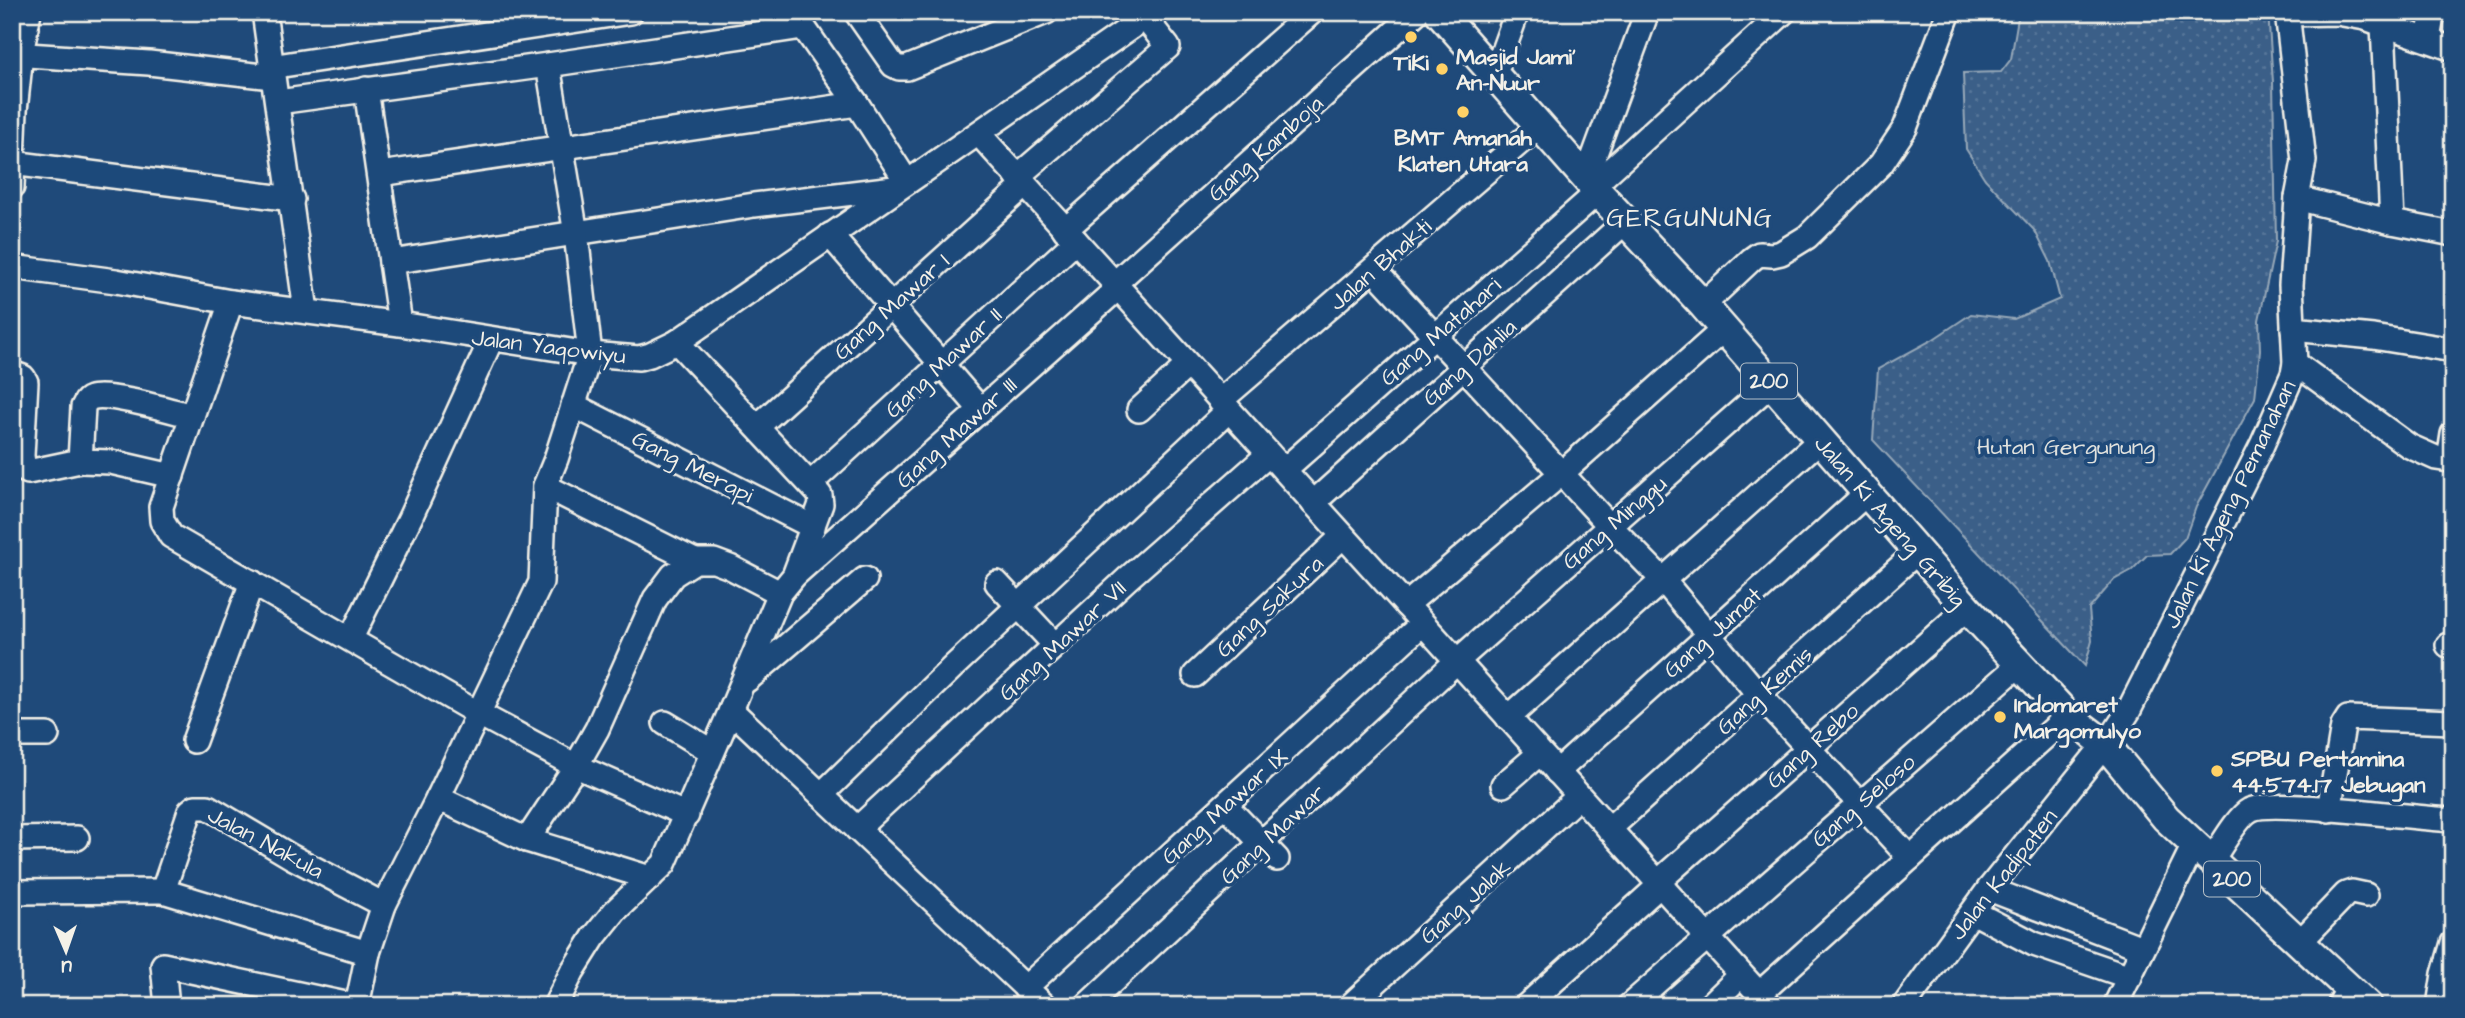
<svg xmlns="http://www.w3.org/2000/svg" width="2465" height="1018" viewBox="0 0 2465 1018" font-family="'Architects Daughter',sans-serif">
<style>
.park{fill:url(#park-dots);stroke:#97a8b8;stroke-width:2}
.lines{fill:none;stroke-linecap:round;stroke-linejoin:round}
.minor-casing{stroke:#f4f1e8;stroke-width:28}
.major-casing{stroke:#f4f1e8;stroke-width:33}
.minor{stroke:#1f4a7a;stroke-width:23}
.major{stroke:#1f4a7a;stroke-width:28}
.poi-dot{fill:#ffd166;stroke:#1f4a7a;stroke-width:2.5}
.labels{text-anchor:middle;stroke-width:7;stroke-linejoin:round;paint-order:stroke}
.shield{fill:#1f4a7a;stroke:#b4bfc7;stroke-width:2}
.shield-label{font-size:21px;font-weight:bold;fill:#f4f1e8}
.poi-label{font-size:23px;font-weight:bold;fill:#f4f1e8;stroke:#1f4a7a;text-anchor:start}
.street-label{font-size:23px;fill:#f4f1e8;stroke:#1f4a7a}
.park-label{font-size:23px;fill:#e1e2de;stroke:#1f4a7a}
.quarter-label{font-size:26px;letter-spacing:2px;fill:#f4f1e8;stroke:#1f4a7a}
</style>
<defs>
<pattern id="park-dots" width="8" height="8" patternUnits="userSpaceOnUse" patternTransform="scale(1.75)"><rect width="8" height="8" fill="#3a5f88"/><path d="M2 2h.1M6 6h.1" fill="none" stroke="#577699" stroke-width="1.8" stroke-linecap="round"/></pattern>
</defs>
<rect width="100%" height="100%" fill="#1f4a7a"/>
<filter id="ink" filterUnits="userSpaceOnUse"><feTurbulence type="fractalNoise" baseFrequency=".0143" numOctaves="2"/><feDisplacementMap in="SourceGraphic" scale="14" xChannelSelector="R" yChannelSelector="G"/><feConvolveMatrix kernelMatrix="1 2 1 2 8 2 1 2 1" color-interpolation-filters="sRGB"/></filter>
<g filter="url(#ink)">
<path class="park" d="M2019 12H2268L2273 82 2276 241 2259 320 2260 350 2255 398 2196 507 2185 538 2170 554 2147 555 2132 570 2114 580 2089 609 2092 641 2085 666 1873 440 1878 369 1932 340 1971 314 2014 319 2060 299 2050 261 2035 231 1985 179 1966 149 1963 73 2001 72 2011 59Z"/>
<g class="lines">
<defs>
<g id="minor">
<path d="M264 12 306 311"/>
<path d="M793 12 857 104 907 182"/>
<path d="M856 12 893 65 899 68H907L1046 12"/>
<path d="M2287 14 2337 13 2365 18 2453 49"/>
<path d="M2383 25 2392 222"/>
<path d="M2428 39 2433 12"/>
<path d="M12 54 149 63 272 77"/>
<path d="M270 67 631 12"/>
<path d="M1494 76 1517 12"/>
<path d="M366 89 400 324"/>
<path d="M278 102 548 65 803 27"/>
<path d="M979 134 1770 1006"/>
<path d="M12 163 292 199"/>
<path d="M380 174 857 104"/>
<path d="M1017 177 1168 47 1145 18"/>
<path d="M1586 178 1647 12"/>
<path d="M1593 186 1784 12"/>
<path d="M12 187 15 111 21 54 29 12"/>
<path d="M2297 198 2392 222 2453 234"/>
<path d="M1065 230 1312 12"/>
<path d="M830 235 981 410"/>
<path d="M391 262 754 205 894 188"/>
<path d="M12 267 116 281 231 302 400 324 590 354 639 358 650 355 677 342 1153 12"/>
<path d="M1374 270 1610 526 1663 580 1759 695 1910 858"/>
<path d="M1114 284 1417 12"/>
<path d="M231 302 161 507 162 521 171 536 479 714 576 766 687 815"/>
<path d="M1703 305 1752 259 1759 254 1772 255 1781 253 1807 237 1881 164 1905 128 1949 12"/>
<path d="M2293 329 2373 337 2453 350"/>
<path d="M677 342 820 495 821 504 794 576 780 593 731 710"/>
<path d="M2295 363 2409 446 2436 458 2449 460"/>
<path d="M12 373 23 377 26 382 22 456 24 470 28 472 80 461"/>
<path d="M1220 401 1539 126"/>
<path d="M573 405 813 527"/>
<path d="M1139 410 1188 365"/>
<path d="M757 427 1025 185"/>
<path d="M2453 434 2449 460 2453 461"/>
<path d="M1284 470 1598 192"/>
<path d="M172 476 111 462 80 461 83 407C86 402 85 400 91 398 107 392 173 411 192 416"/>
<path d="M811 483 1076 241"/>
<path d="M545 486 695 561"/>
<path d="M1313 503 1626 221"/>
<path d="M796 574 1118 288"/>
<path d="M997 583 1055 645"/>
<path d="M1406 605 1562 473 1724 329"/>
<path d="M351 638 410 518 491 340"/>
<path d="M2448 645 2453 646"/>
<path d="M1195 675 1343 536"/>
<path d="M747 680 865 579"/>
<path d="M1508 718 1820 440"/>
<path d="M665 723 711 751"/>
<path d="M12 735H47"/>
<path d="M194 741 252 582"/>
<path d="M2106 746 2128 712 2262 445 2293 374 2295 363 2291 285 2297 198 2304 161 2287 12"/>
<path d="M1557 772 1867 493"/>
<path d="M1503 785 1540 753"/>
<path d="M821 795 955 665 1229 410"/>
<path d="M438 798 527 840 650 878"/>
<path d="M1225 805 1277 859"/>
<path d="M2329 810 2343 726 2348 718 2453 722"/>
<path d="M857 829 1127 579 1269 454"/>
<path d="M1609 829 1918 551"/>
<path d="M12 839 77 838"/>
<path d="M527 840 576 766 597 729 655 599 673 575 695 561H714L730 567 780 593"/>
<path d="M2211 861C2221 847 2237 817 2250 810 2270 798 2418 819 2453 820"/>
<path d="M1658 882 1967 608"/>
<path d="M1989 889 2142 948"/>
<path d="M12 892 163 891"/>
<path d="M1973 912 2034 944 2130 977"/>
<path d="M2300 942 2346 894 2352 892 2366 895"/>
<path d="M368 953 163 891 190 811 195 807H208L292 857 384 905"/>
<path d="M1025 988 1422 624"/>
<path d="M1759 994 2068 716"/>
<path d="M167 1006 163 965 355 1006"/>
<path d="M357 1006 368 953 384 905 438 798 541 582 545 486 556 459 590 354 576 234 548 65"/>
<path d="M555 1006 572 972 594 937 615 911 664 864 731 710 1045 1006"/>
<path d="M1086 1006 1457 661 1771 384"/>
<path d="M1350 1006 1579 796"/>
<path d="M1526 1006 1660 885"/>
<path d="M1629 1006 2020 664"/>
<path d="M1709 1006 1741 975"/>
<path d="M1904 1006 1989 889 2105 744"/>
<path d="M2115 1006 2194 845"/>
<path d="M2339 1006 2349 987"/>
<path d="M2439 1006 2444 974 2453 943"/>
</g>
<path id="major" d="M1439 12 1598 192 1703 305 1967 608 2068 716 2104 743 2166 818 2368 1006"/>
</defs>
<use href="#minor" class="minor-casing"/>
<use href="#major" class="major-casing"/>
<use href="#minor" class="minor"/>
<use href="#major" class="major"/>
</g>
</g>
<g class="poi-dot">
<circle cx="1411" cy="37" r="7"/>
<circle cx="1442" cy="69" r="7"/>
<circle cx="1463" cy="112" r="7"/>
<circle cx="2000" cy="717" r="7"/>
<circle cx="2217" cy="771" r="7"/>
</g>
<g class="labels">
<g class="shield">
<rect x="1741" y="363.5" width="56" height="35" rx="5"/>
<rect x="2204" y="861.5" width="56" height="35" rx="5"/>
</g>
<g class="shield-label">
<text x="1769" y="388">200</text>
<text x="2232" y="886">200</text>
</g>
<g class="poi-label">
<text x="1456" y="64">Masjid Jami'<tspan x="1456" dy="26">An-Nuur</tspan></text>
<text x="1411" y="70" text-anchor="middle">TiKi</text>
<text x="1463" y="145" text-anchor="middle">BMT Amanah<tspan x="1463" dy="26">Klaten Utara</tspan></text>
<text x="2014" y="712">Indomaret<tspan x="2014" dy="26">Margomulyo</tspan></text>
<text x="2231" y="766">SPBU Pertamina<tspan x="2231" dy="26">44.574.17 Jebugan</tspan></text>
</g>
<g class="street-label">
<text transform="translate(1265 148) rotate(-42)" y="8">Gang Kamboja</text>
<text transform="translate(1380 264) rotate(-41)" y="8">Jalan Bhakti</text>
<text transform="translate(891 306) rotate(-42)" y="8">Gang Mawar I</text>
<text transform="translate(1440 331) rotate(-41)" y="8">Gang Matahari</text>
<text transform="translate(549 346) rotate(7)" y="8">Jalan Yaqowiyu</text>
<text transform="translate(943 362) rotate(-43)" y="8">Gang Mawar II</text>
<text transform="translate(1469 362) rotate(-42)" y="8">Gang Dahlia</text>
<text transform="translate(956 432) rotate(-42)" y="8">Gang Mawar III</text>
<text transform="translate(693 466) rotate(27)" y="8">Gang Merapi</text>
<text transform="translate(2229 504) rotate(-64)" y="8">Jalan Ki Ageng Pemanahan</text>
<text transform="translate(1891 521) rotate(49)" y="8">Jalan Ki Ageng Gribig</text>
<text transform="translate(1614 522) rotate(-41)" y="8">Gang Minggu</text>
<text transform="translate(1269 606) rotate(-43)" y="8">Gang Sakura</text>
<text transform="translate(1712 632) rotate(-42)" y="8">Gang Jumat</text>
<text transform="translate(1062 640) rotate(-43)" y="8">Gang Mawar VII</text>
<text transform="translate(1764 690) rotate(-42)" y="8">Gang Kemis</text>
<text transform="translate(1812 745) rotate(-42)" y="8">Gang Rebo</text>
<text transform="translate(1863 800) rotate(-41)" y="8">Gang Seloso</text>
<text transform="translate(1224 806) rotate(-42)" y="8">Gang Mawar IX</text>
<text transform="translate(1272 834) rotate(-43)" y="8">Gang Mawar</text>
<text transform="translate(266 842) rotate(28)" y="8">Jalan Nakula</text>
<text transform="translate(2003 874) rotate(-52)" y="8">Jalan Kadipaten</text>
<text transform="translate(1465 901) rotate(-42)" y="8">Gang Jalak</text>
</g>
<g class="park-label">
<text x="2066" y="454">Hutan Gergunung</text>
</g>
<g class="quarter-label">
<text x="1690" y="226">GERGUNUNG</text>
</g>
</g>
<rect width="2465" height="1018" fill="none" stroke="#1f4a7a" stroke-width="42"/>
<rect x="21" y="21" width="2423" height="976" fill="none" stroke="#f4f1e8" stroke-width="2.5" filter="url(#ink)"/>
<g transform="translate(66 951) rotate(178)" stroke="#1f4a7a" stroke-width="5" paint-order="stroke">
<path d="M0-5L12 26L0 18L-12 26Z" fill="#f4f1e8"/>
<text y="-10" font-size="19" font-weight="bold" text-anchor="middle" fill="#f4f1e8">U</text>
</g>
</svg>
